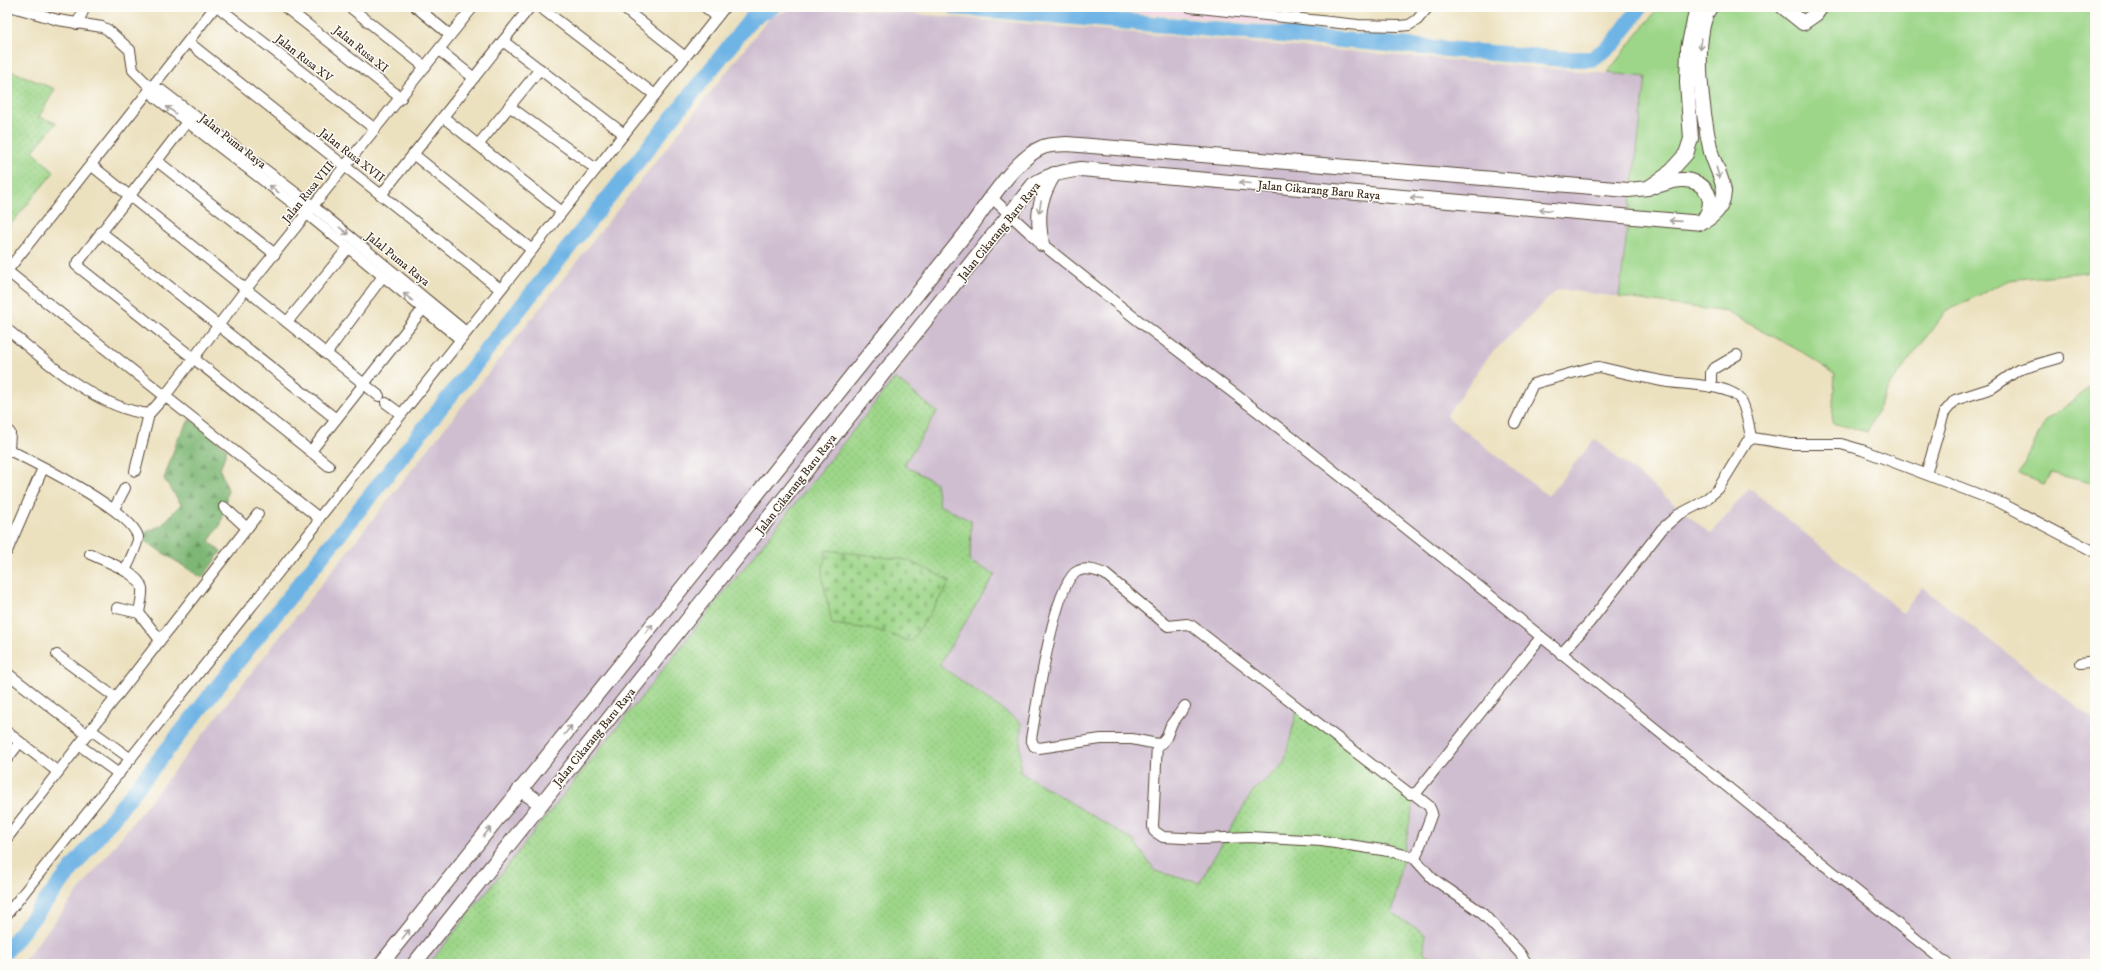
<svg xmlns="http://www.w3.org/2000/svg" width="2102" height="971" viewBox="0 0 2102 971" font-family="'IM FELL DW Pica',serif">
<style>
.built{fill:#f2d0e2}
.industrial{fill:#cfbed0}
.grass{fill:url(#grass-dots);stroke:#6c8054}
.forest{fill:url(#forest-firs);stroke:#5c704a}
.cemetery{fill:url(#cemetery-stones);stroke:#6c8054}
.pitch{fill:#9dd689;stroke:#6c8054}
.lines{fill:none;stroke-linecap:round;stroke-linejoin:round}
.river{stroke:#6eb4e5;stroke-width:16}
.street-casing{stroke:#564536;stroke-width:12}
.secondary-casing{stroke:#564536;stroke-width:16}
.street{stroke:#fff;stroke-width:10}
.secondary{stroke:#fff;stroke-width:14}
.oneway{stroke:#a79f9a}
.labels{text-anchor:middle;stroke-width:3;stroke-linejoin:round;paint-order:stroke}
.street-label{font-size:12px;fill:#3b2a1e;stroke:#fdfcf7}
</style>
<defs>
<pattern id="grass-dots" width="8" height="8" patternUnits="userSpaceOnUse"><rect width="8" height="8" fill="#9dd689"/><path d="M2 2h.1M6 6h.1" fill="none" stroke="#88b876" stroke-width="1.8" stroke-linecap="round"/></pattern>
<pattern id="forest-firs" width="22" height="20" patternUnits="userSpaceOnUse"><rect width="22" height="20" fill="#7eb775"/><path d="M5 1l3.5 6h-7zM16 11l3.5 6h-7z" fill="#68955f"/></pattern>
<pattern id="cemetery-stones" width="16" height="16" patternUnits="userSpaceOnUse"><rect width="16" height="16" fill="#9dd689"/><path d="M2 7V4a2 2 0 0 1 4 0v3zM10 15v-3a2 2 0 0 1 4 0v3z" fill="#88b876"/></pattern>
</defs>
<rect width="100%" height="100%" fill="#fdfcf7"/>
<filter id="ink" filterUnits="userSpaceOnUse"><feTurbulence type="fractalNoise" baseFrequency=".025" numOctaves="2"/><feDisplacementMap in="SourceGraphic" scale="8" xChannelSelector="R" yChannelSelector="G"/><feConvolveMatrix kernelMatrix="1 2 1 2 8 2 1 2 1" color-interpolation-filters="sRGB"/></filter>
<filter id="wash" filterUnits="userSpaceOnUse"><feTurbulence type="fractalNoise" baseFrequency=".012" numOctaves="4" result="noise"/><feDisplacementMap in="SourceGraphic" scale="16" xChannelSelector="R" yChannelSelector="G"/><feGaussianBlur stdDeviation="0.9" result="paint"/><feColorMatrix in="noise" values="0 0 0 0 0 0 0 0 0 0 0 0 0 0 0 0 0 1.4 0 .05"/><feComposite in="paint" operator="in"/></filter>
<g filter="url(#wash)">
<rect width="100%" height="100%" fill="#ece1bf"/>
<path class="built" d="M1071 7H1288L1290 9 1288 26Z"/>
<path class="industrial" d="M796 7H834L1646 77 1619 297 1558 289 1489 356 1446 416 1548 496 1595 439 1711 534 1749 488 1903 613 1922 587 2095 721V964H21L770 17Z"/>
<g class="grass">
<path d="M7 69 55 89 39 117 56 123 33 151 54 172 7 229Z"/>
<path d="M895 378 937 412 904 465 936 483 939 505 971 521 970 562 995 574 939 665 1021 723 1020 772 1134 841 1155 871 1199 883 1253 791 1284 764 1298 706 1414 800 1392 913 1425 934 1424 953 1446 964H429Z"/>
</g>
<path class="forest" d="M190 419 227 449 220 470 228 489 221 524 209 541 221 552 202 578 137 536 162 525 181 504 164 479 178 438Z"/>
<path class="cemetery" d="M826 550 907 560 951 581 911 642 877 630 832 624 822 575Z"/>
<g class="pitch">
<path d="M1659 7H2095V271L2009 280 1945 312 1888 388 1867 432 1832 423 1835 374 1802 352 1727 312 1619 297 1646 77 1607 73Z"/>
<path d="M2095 383V479L2091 483 2051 473 2044 484 2019 474 2045 422Z"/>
</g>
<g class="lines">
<g class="river">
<path d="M955 7 1562 59H1592L1614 43 1640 7"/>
<path d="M7 950 752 18 772 7"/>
</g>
</g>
</g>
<g filter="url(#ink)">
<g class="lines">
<defs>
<g id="street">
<path d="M13 7 58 20 102 27 108 30 130 50 133 70 151 88 155 97 307 214 460 339"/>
<path d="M218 7 375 129"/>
<path d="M285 7 401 98"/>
<path d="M350 7 425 67"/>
<path d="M416 7 450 35"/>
<path d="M540 7 655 95"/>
<path d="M622 7 685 57"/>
<path d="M705 7 717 17"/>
<path d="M1190 7 1358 25 1399 26 1409 25 1417 20 1428 7"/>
<path d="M77 24 85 7"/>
<path d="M503 41 624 134"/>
<path d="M188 42 500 289"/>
<path d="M439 50 474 78"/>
<path d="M151 88 161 90 314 207 466 332"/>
<path d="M509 106 596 169"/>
<path d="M443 117 562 212"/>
<path d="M187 122 76 265 329 466"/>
<path d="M478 145 540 69"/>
<path d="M413 154 532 250"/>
<path d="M157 161 275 254"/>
<path d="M91 165 379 396"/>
<path d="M381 195 530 7"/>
<path d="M992 198 1042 244 1135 318 1295 440 1446 560 1947 964"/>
<path d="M101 232 336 419"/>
<path d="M7 271 215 7"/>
<path d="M369 295 383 276"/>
<path d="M287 322 348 248"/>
<path d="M7 329C46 362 97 408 149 414L165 396 246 289 473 7"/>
<path d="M326 354 367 298"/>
<path d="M1711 387V373L1713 369 1737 355"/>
<path d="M386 403 401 414"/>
<path d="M1515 423 1533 384 1590 368 1599 367C1620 372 1641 377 1662 381 1681 385 1729 383 1741 400 1747 411 1749 426 1751 438"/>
<path d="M7 429 10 433 9 450C34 462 132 511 138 537 139 542 128 564 125 571"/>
<path d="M311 451 423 309"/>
<path d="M135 471 149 414"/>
<path d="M1926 474 1944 413 1955 400 1992 388 2018 370 2059 358"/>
<path d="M224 507 247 528"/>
<path d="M114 509 125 488"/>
<path d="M319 518 725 7"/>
<path d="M7 551 43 468"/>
<path d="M90 554C103 560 138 572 142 588 143 595 140 605 139 613L160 640"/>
<path d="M117 608 139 613"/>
<path d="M1561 654 1589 623 1662 529 1678 515 1703 502 1718 489 1747 442 1753 438 1791 444H1841L1862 450 2001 503 2095 552"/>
<path d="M57 655 116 698"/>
<path d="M2081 663 2095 661"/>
<path d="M7 673 87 735"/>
<path d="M91 730 131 759"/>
<path d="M7 732 58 772"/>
<path d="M1157 744 1162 743 1166 738 1171 725 1185 706"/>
<path d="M79 745 119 774"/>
<path d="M7 759 20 742"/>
<path d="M1414 794 1429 806 1432 813 1415 859"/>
<path d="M7 838 258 514"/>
<path d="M7 914 316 525 319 518 7 271"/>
<path d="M1527 964 1520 953 1481 912 1432 878 1413 857 1389 851 1322 841 1249 837 1201 839 1163 837 1154 831 1153 826 1157 744 1132 739H1101L1039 748 1034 746 1031 739C1036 711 1054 580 1078 571 1087 567 1097 571 1105 574L1168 626 1187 624 1192 626 1410 794 1417 792 1541 637"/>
</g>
<g id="secondary">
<path d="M1783 7 1803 23 1816 14 1821 7"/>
<path d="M1656 186C1665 184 1675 179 1684 180 1707 181 1717 201 1704 219"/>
<path d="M1042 244C1036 215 1039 199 1054 174"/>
<path d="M520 789 541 804"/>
<path d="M381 964 966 233C984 209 1015 158 1043 147 1050 144 1060 145 1067 144L1628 190 1648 188 1667 175 1686 154 1691 139 1687 82 1688 48 1697 7"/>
<path d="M414 964 1033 185C1048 174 1063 172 1081 169L1702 223C1714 216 1723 208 1724 192 1724 182 1714 163 1711 152 1703 116 1691 38 1710 7"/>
</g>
</defs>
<use href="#street" class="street-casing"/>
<use href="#secondary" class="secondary-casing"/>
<use href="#street" class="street"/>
<use href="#secondary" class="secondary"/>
</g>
<defs><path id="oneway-shaft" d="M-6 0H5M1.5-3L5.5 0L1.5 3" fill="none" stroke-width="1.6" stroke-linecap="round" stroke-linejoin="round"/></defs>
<g class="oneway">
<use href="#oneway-shaft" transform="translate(1701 44) rotate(97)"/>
<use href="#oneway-shaft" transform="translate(171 110) rotate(-143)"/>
<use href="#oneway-shaft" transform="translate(1718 173) rotate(73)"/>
<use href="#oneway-shaft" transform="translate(1245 183) rotate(-175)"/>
<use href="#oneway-shaft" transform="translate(274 189) rotate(-142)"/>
<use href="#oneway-shaft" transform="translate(1416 198) rotate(-175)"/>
<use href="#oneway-shaft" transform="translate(1040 207) rotate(100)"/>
<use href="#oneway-shaft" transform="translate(1545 210) rotate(-175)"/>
<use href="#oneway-shaft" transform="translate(1675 221) rotate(-176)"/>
<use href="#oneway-shaft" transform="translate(344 231) rotate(39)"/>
<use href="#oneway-shaft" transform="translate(408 297) rotate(-141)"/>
<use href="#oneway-shaft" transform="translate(649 629) rotate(-51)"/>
<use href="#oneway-shaft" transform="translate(568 730) rotate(-51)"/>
<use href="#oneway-shaft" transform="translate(487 832) rotate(-52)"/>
<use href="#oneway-shaft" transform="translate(406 934) rotate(-51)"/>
</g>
</g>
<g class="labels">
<g class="street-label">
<text transform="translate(361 49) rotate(39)" y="4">Jalan Rusa XI</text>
<text transform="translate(304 58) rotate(38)" y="4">Jalan Rusa XV</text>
<text transform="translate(233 141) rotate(38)" y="4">Jalan Puma Raya</text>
<text transform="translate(352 155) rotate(38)" y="4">Jalan Rusa XVII</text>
<text transform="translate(1319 190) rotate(5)" y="4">Jalan Cikarang Baru Raya</text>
<text transform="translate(308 192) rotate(-51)" y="4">Jalan Rusa VIII</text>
<text transform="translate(999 231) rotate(-51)" y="4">Jalan Cikarang Baru Raya</text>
<text transform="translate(398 259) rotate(39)" y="4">Jalal Puma Raya</text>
<text transform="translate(796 484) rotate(-52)" y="4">Jalan Cikarang Baru Raya</text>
<text transform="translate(594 737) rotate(-51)" y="4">Jalan Cikarang Baru Raya</text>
</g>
</g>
<rect width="2102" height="971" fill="none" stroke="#fdfcf7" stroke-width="24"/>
</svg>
